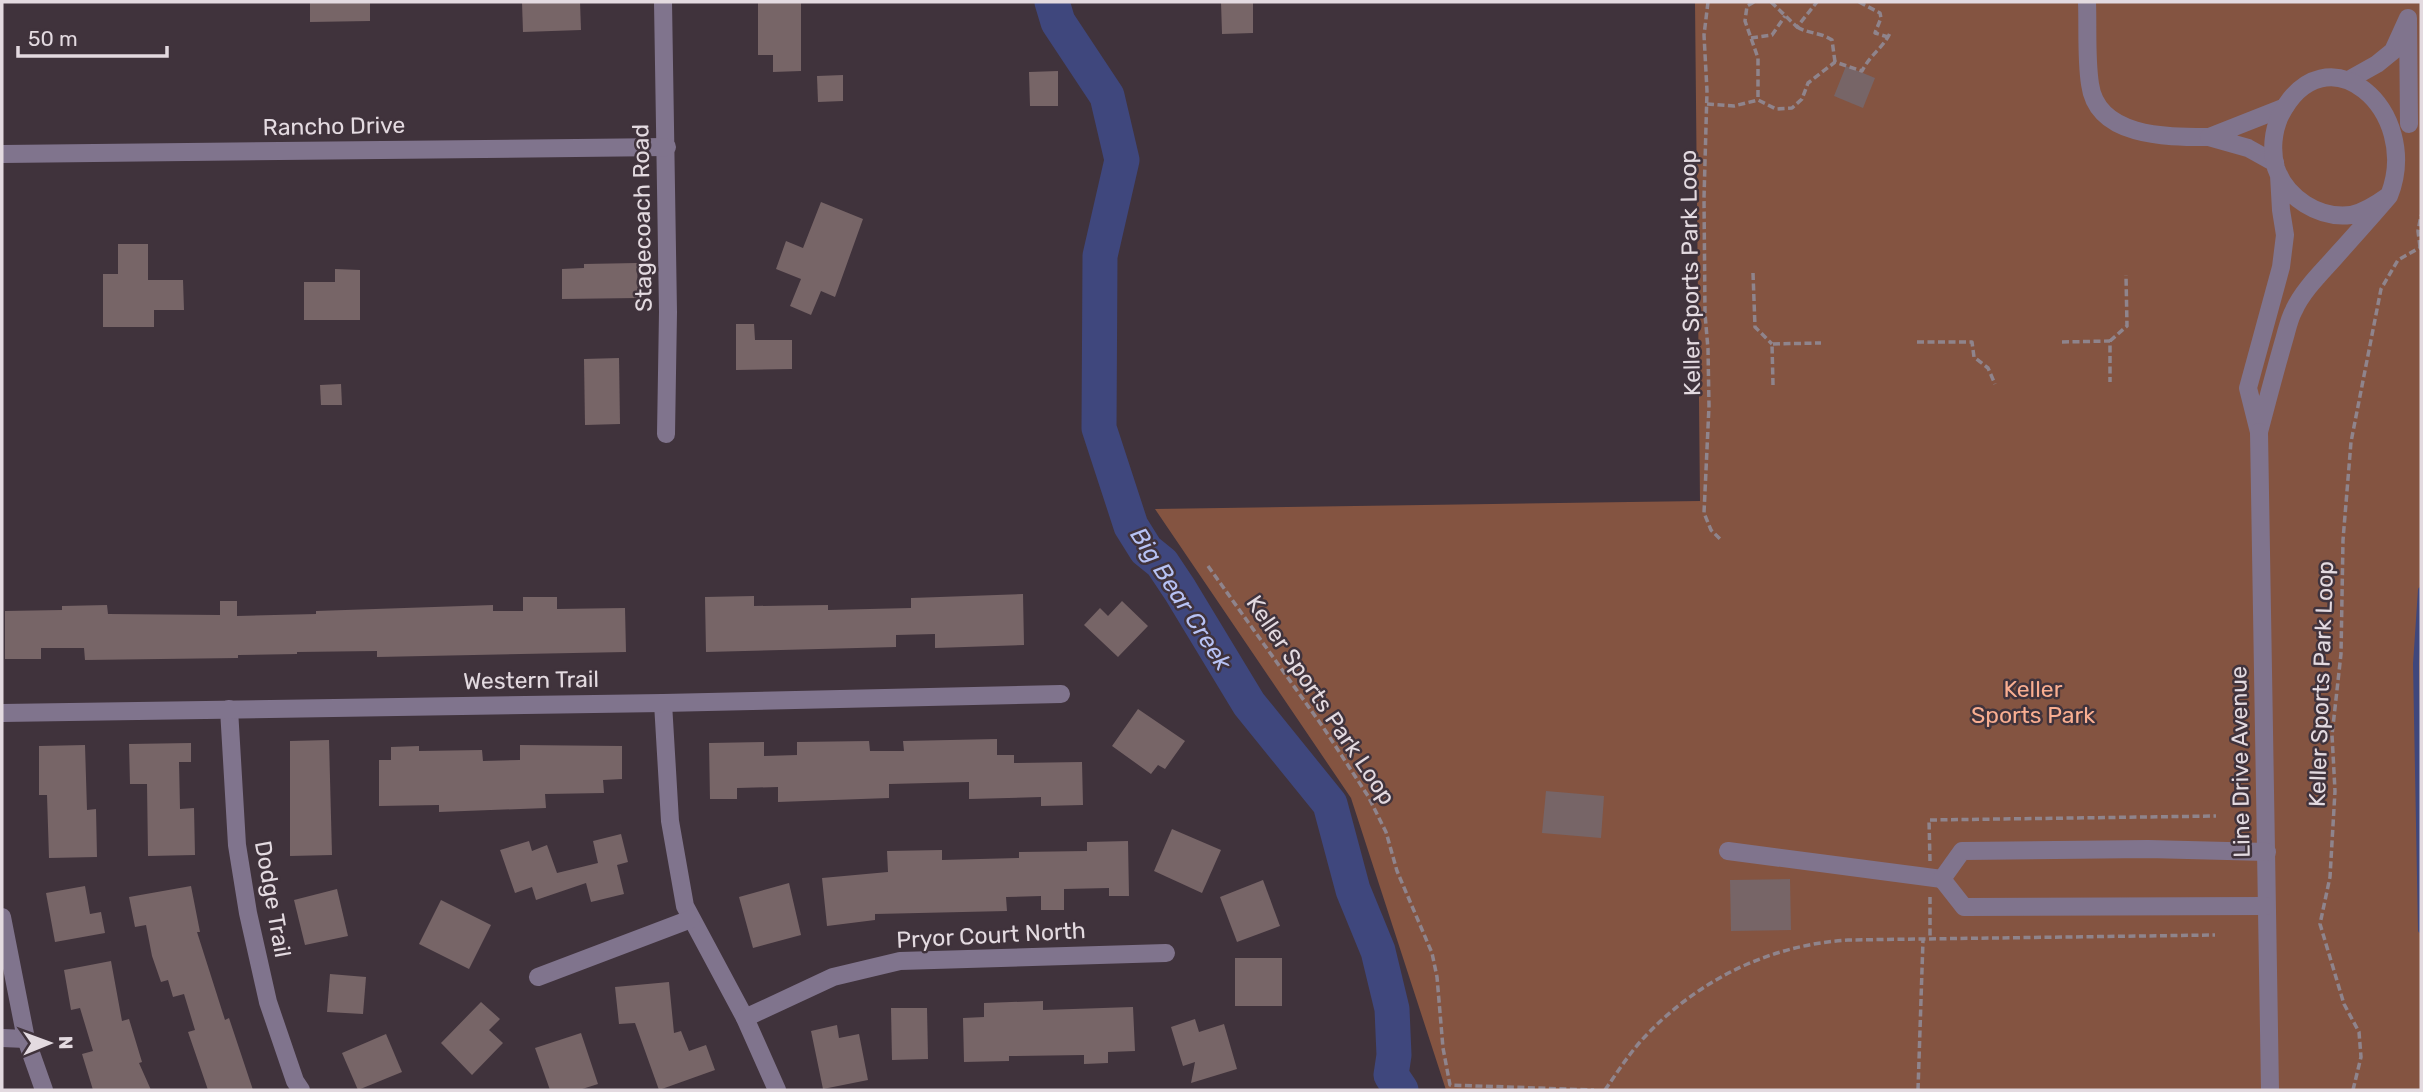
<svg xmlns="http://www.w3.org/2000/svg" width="2423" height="1092" viewBox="0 0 2423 1092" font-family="Rubik,sans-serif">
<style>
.green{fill:#845441}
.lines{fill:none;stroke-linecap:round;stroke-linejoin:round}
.stream{stroke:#3f477d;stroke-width:6}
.river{stroke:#3f477d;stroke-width:35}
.building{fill:#776567}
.path{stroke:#8f848c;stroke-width:3.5;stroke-dasharray:7 3.5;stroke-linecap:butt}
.minor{stroke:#80748d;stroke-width:18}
.labels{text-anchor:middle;stroke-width:5;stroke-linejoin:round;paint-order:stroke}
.street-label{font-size:23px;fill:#e3dae0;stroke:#40333c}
.park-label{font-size:23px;fill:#f9ae91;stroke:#40333c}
.water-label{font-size:24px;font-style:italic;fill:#b7c2f4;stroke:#40333c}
</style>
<rect width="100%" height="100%" fill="#40333c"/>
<path class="green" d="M1695 2H2421V1090H1446L1351 798 1155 509 1700 501Z"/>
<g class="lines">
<path class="stream" d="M2421 590 2416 664 2421 930"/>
<path class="river" d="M1052 2 1058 22 1107 96 1122 160 1100 256 1099 428 1131 526 1146 550 1162 563 1180 590 1249 704 1330 804 1353 890 1378 951 1392 1009 1394 1055 1391 1075 1401 1090"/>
</g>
<g class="building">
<path d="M310 2H370V21L310 22Z"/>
<path d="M522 2H580L581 30 523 32Z"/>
<path d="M758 2H801V71L773 72V55H758Z"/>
<path d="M1221 2H1253V33L1222 34Z"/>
<path d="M1846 66 1875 78 1863 108 1834 96Z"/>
<path d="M1058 71V106H1030L1029 72Z"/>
<path d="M843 75V101L818 102 817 76Z"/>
<path d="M821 202 863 219 835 297 821 291 811 315 790 306 801 279 776 269 786 241 803 248Z"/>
<path d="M118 244H148V280H183L184 310H154V327H103V274H118Z"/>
<path d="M637 263 638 298 562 299V269L584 268V264Z"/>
<path d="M335 269 360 270V320H304V282H335Z"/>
<path d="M736 324H754L755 340H792V369L736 370Z"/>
<path d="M619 358 620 424 585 425 584 359Z"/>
<path d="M341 384 342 405H321L320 385Z"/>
<path d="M1023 594 1024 645 935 648V634L896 635V647L706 652 705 597 754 596V606L828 605V610L911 608V598Z"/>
<path d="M523 597H557V609L625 608 626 652 377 657V651L297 652V654L238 655V658L85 660 84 648H41V659H5V611L62 610V606L107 605 108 614 220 615V601H237V616L316 614V611L493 605V611H523Z"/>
<path d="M1122 601 1148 626 1118 657 1084 625 1100 608 1108 616Z"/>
<path d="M1138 709 1185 741 1165 769 1158 765 1151 774 1112 746Z"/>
<path d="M997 739V755H1014V763L1082 762 1083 805 1041 806V797L969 799V782L889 784V798L778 802V787L737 788V799H710L709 743 764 742V756L797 755V742L869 741 870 751H904L903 741Z"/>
<path d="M329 740 332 855 290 856V741Z"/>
<path d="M191 743V762H179L180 809 194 808 195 855 148 856 147 784H130L129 744Z"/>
<path d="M85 745 87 810 96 809 97 857 49 858 47 795H39V746Z"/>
<path d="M520 745 622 746V779L603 780 604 793 545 794 546 808 439 812V805L379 806V760H391V747L419 746V751L482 750 483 761 520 760Z"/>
<path d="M1546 791 1604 796 1601 838 1542 833Z"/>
<path d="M1172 829 1221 850 1202 893 1154 871Z"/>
<path d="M621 834 628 862 617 865 624 894 591 902 586 883 536 900 532 887 515 893 500 850 529 841 532 851 547 845 557 873 598 863 593 841Z"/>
<path d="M1128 841 1129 896H1109V888L1064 889V910H1041V896L1006 897 1007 911 875 914V920L827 926 822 878 888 872 887 851 942 850V860L1019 858V852L1087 851V842Z"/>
<path d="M1790 879 1791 930 1731 931 1730 880Z"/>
<path d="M1263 880 1280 926 1237 942 1220 897Z"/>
<path d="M789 883 801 935 753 948 739 897Z"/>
<path d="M85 886 90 914 101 912 105 933 55 942 46 893Z"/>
<path d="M191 886 200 932H197L225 1020 229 1018 253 1090H208L188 1032 195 1030 184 994 173 997 168 980 161 982 152 956 146 925 135 927 129 897Z"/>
<path d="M337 889 348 936 305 945 294 900Z"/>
<path d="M441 900 491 925 469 969 419 944Z"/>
<rect x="1235" y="958" width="47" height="48"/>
<path d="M111 961 122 1021 129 1019 142 1062 139 1063 151 1090H93L82 1054 93 1051 80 1008 71 1010 64 970Z"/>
<path d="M330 974 366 977 363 1014 327 1012Z"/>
<path d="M669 982 674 1033 681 1031 689 1051 706 1045 715 1070 659 1090 635 1023 619 1024 615 987Z"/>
<path d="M1043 1001V1010L1133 1007 1135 1051 1108 1052V1063L1084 1064V1055L1009 1056V1061L964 1062 963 1018 984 1017V1003Z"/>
<path d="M481 1002 500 1019 489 1030 503 1043 472 1075 441 1043Z"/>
<path d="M891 1008H927L928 1059 892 1060Z"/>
<path d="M1195 1019 1199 1032 1224 1024 1237 1069 1191 1083 1195 1062 1183 1066 1171 1027Z"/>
<path d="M837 1025 839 1038 859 1034 868 1080 823 1089 811 1031Z"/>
<path d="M581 1033 598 1084 579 1090H550L535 1048Z"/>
<path d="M386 1034 402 1072 358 1090 342 1053Z"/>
</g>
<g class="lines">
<g class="path">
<path d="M1708 2 1704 35 1707 91 1704 198 1705 314 1708 349 1709 406 1704 513 1711 530 1720 539"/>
<path d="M1754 2 1747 6 1745 21 1758 58V99"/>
<path d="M1771 2 1797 27 1817 2"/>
<path d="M1859 2 1880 13 1881 18 1875 33 1888 37"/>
<path d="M1797 27C1809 34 1820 32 1832 40L1835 62"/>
<path d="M1751 38 1772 35 1785 16"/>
<path d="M1707 104 1734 106 1758 100 1776 109 1792 108 1802 99 1808 83 1835 62 1862 71C1870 55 1883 48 1890 33"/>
<path d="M2420 247 2418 231 2421 215"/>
<path d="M1753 273 1755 327 1772 344"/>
<path d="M2110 341 2127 326 2126 275"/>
<path d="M1917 342H1972L1974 357 1988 368 1995 384"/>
<path d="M2062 342 2110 341V382"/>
<path d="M1773 385 1772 344 1821 343"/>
<path d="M1208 566 1323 727 1368 796 1386 832 1397 871 1432 953 1437 977 1443 1048 1450 1085 1594 1090"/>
<path d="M1930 861 1929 820 2216 816"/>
<path d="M1930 897V939"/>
<path d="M1605 1090C1616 1074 1627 1057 1640 1042 1694 982 1767 945 1848 940L2215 935"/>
<path d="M1918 1090 1923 940"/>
<path d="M2353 1090 2361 1057 2359 1032 2344 1004 2320 924 2330 877 2335 791 2332 735 2341 654 2343 540 2351 442 2381 289 2398 260 2421 247"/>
</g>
<g class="minor">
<path d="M663 2 668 312 666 434"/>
<path d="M2087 2C2088 29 2086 58 2090 84 2097 138 2168 137 2209 137"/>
<path d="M2352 78 2377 64 2393 51 2408 18 2409 124"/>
<path d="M2 154 667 147"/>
<path d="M2275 163 2248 148 2209 137 2285 107"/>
<path d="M2279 175 2281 210 2285 235 2281 267 2248 388 2259 432C2267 402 2275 371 2284 340 2287 330 2289 319 2294 310 2303 290 2322 272 2336 256 2354 236 2372 216 2389 196 2423 110 2325 26 2280 116 2273 131 2271 151 2276 168 2286 198 2319 219 2351 215 2365 212 2377 204 2388 196"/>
<path d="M2259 432 2270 1090"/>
<path d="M663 703 670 821 685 906 745 1018 777 1090"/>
<path d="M229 709 237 845 248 913 268 1002 295 1081 301 1090"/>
<path d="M2 713 663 703 1061 694"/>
<path d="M1728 851 1942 879"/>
<path d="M2266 906 1964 907 1942 879 1962 851 2148 849 2267 852"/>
<path d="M2 917 26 1039 44 1090"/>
<path d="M538 977 691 919"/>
<path d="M745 1018 833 977 900 961 1166 953"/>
<path d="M2 1038 26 1039"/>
</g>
</g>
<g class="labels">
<g class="street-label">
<text transform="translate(334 126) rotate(-1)" y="8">Rancho Drive</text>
<text transform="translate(642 218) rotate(-91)" y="8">Stagecoach Road</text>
<text transform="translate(1690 273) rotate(-91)" y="8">Keller Sports Park Loop</text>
<text transform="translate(531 680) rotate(-1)" y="8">Western Trail</text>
<text transform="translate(2321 684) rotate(-88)" y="8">Keller Sports Park Loop</text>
<text transform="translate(1321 700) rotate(56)" y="8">Keller Sports Park Loop</text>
<text transform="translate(2240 762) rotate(-91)" y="8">Line Drive Avenue</text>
<text transform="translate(273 899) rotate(80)" y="8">Dodge Trail</text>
<text transform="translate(991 935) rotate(-3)" y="8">Pryor Court North</text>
</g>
<g class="park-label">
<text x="2033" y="697">Keller<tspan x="2033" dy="26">Sports Park</tspan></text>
</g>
<g class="water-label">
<text transform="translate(1181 599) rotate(57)" y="8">Big Bear Creek</text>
</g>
</g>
<rect width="2423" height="1092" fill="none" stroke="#e3dae0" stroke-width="7"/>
<g transform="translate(49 1043) rotate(89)" stroke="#40333c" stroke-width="5" paint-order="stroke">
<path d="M0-5L12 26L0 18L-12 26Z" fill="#e3dae0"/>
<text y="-10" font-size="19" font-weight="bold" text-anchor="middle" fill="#e3dae0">N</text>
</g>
<path d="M18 46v10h149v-10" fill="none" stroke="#e3dae0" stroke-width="3.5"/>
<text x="28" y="46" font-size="21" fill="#e3dae0" stroke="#40333c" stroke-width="5" paint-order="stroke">50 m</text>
</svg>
